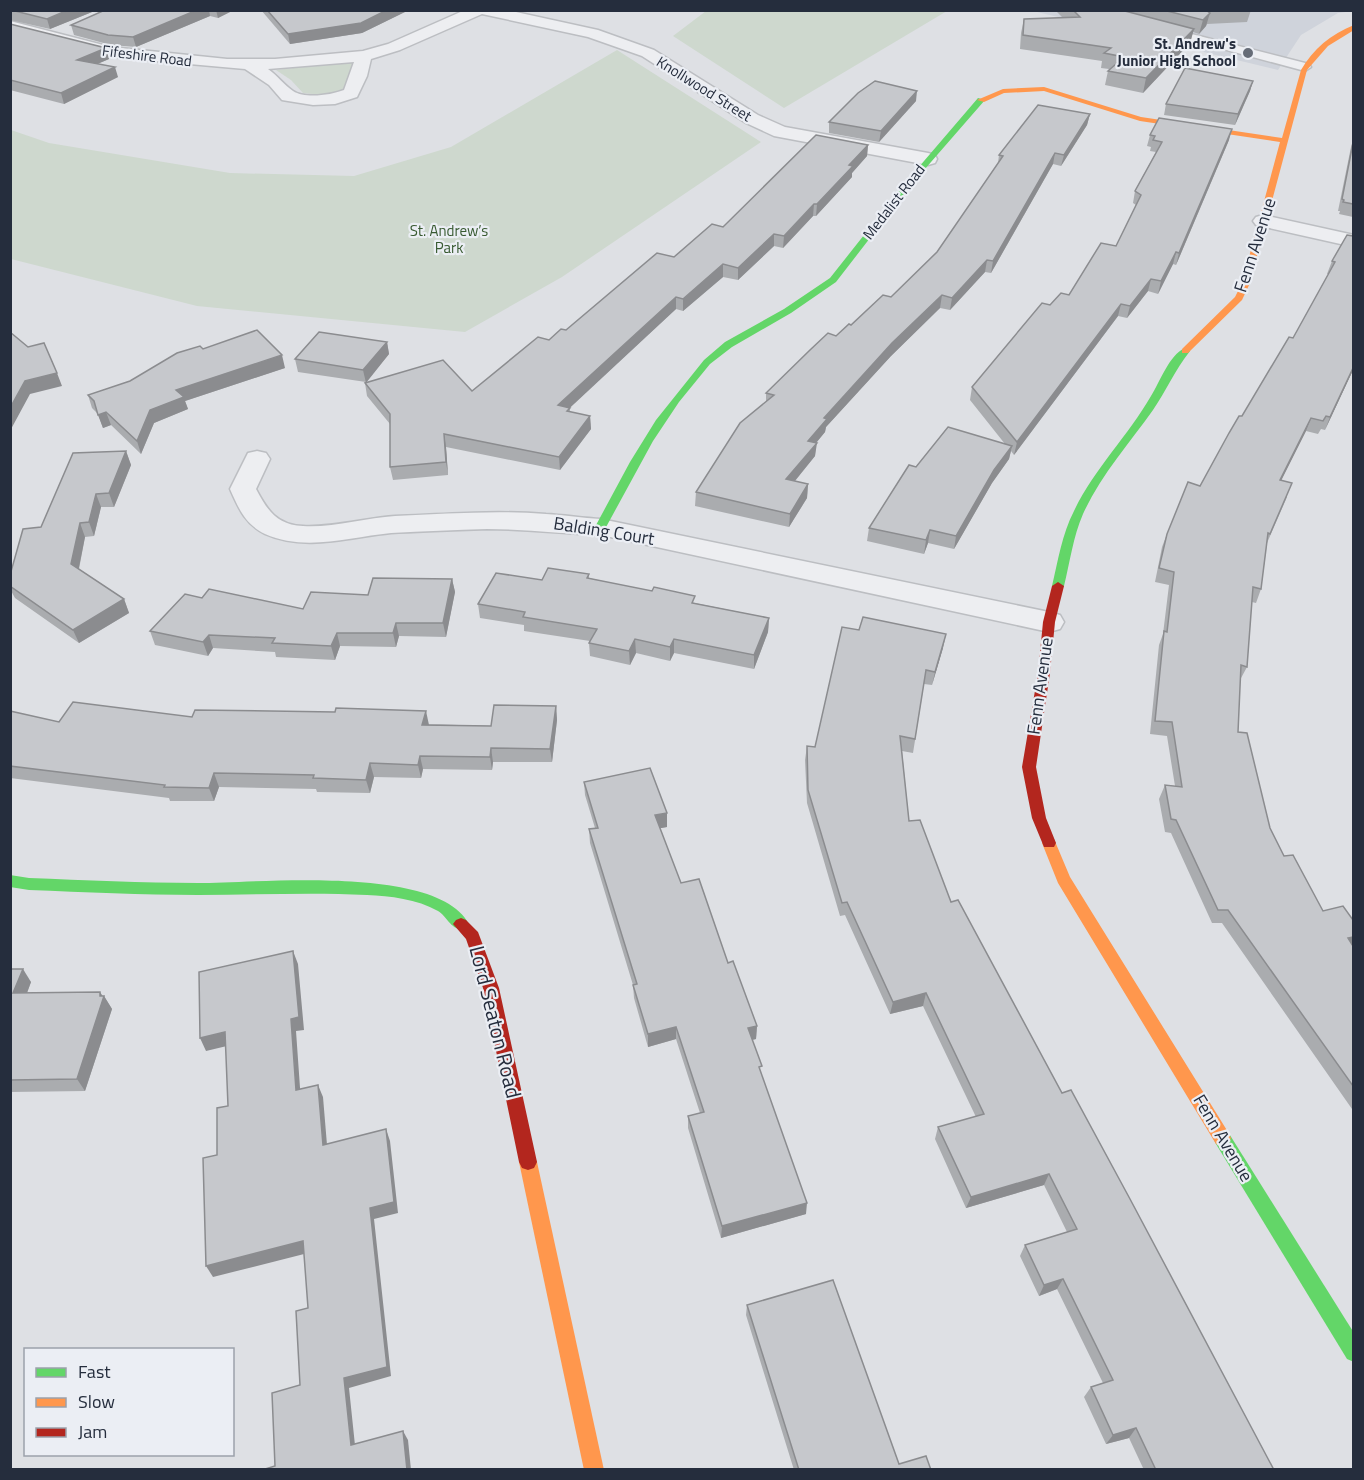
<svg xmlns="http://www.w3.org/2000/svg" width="1364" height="1480" viewBox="0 0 1364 1480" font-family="'Titillium Web',sans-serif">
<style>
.built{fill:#cfd3db}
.green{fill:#ced8ce}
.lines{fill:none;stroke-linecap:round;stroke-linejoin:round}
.lane-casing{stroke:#bcbec2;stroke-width:3}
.street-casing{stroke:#bcbec2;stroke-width:3}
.lane{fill:#edeef1;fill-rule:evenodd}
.street{fill:#edeef1;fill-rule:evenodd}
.fast{fill:#63d668;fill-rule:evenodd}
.slow{fill:#ff974d;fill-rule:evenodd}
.jam{fill:#b3261e;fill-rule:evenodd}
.wall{fill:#aaacaf}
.shaded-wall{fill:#8b8c8f}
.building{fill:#c6c8cc;stroke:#8b8c8f;stroke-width:1.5}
.poi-dot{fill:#666c77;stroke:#ebeef4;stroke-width:2}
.labels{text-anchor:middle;stroke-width:4.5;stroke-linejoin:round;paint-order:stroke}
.far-poi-label{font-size:15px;font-weight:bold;fill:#252d3d;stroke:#ebeef4;text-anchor:end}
.far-street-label{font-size:15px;fill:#252d3d;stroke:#ebeef4}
.far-park-label{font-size:15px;fill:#385a31;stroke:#ebeef4}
.street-label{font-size:18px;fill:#252d3d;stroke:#ebeef4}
.near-street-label{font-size:21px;fill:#252d3d;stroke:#ebeef4}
</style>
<rect width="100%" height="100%" fill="#dee0e4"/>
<path class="built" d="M1033 11H1353L1338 13 1301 35 1278 70Z"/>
<g class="green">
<path d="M706 11V10L947 11 784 108 673 36Z"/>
<path d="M617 50 761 142 562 277 465 332 197 306 11 259V130L49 143 230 173 354 176 451 147Z"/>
<path d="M355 61 348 76 350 83 347 89 323 95 303 93 291 80 276 70Z"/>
</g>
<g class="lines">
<defs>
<path id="lane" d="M1160 26 1309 64 1311 67 1305 71 1156 31V27Z"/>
<g id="street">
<path d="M465 10H507L598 30 654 50 758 115 785 127 928 153 935 155 937 159 935 163 928 165 774 136 746 123 642 56 588 37 482 14 400 50 371 59 367 76 357 97 335 104 313 105 288 101 282 100 269 85 245 69 111 57 10 31V21L111 47 227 59H275L363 51 388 44ZM354 62 344 90C331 95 305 99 293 91 284 85 278 76 268 69Z"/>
<path d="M1263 215 1354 235V247L1256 225 1253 221 1256 217Z"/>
<path d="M257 451 266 453 270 459 256 489C267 510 277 525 303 526 331 528 366 518 395 516 445 514 496 510 546 514 565 515 582 518 601 519L1049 612 1060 615 1064 622 1060 629 1049 632 601 535C563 534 526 529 487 529 456 530 423 531 391 533 350 537 305 552 265 534 245 524 239 509 230 489L248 453Z"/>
</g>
</defs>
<use href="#lane" class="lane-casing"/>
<use href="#street" class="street-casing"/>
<use href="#lane" class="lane"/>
<use href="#street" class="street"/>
<g class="fast">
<path d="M978 98 985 100 911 185 836 282 791 313 732 347 710 364 679 402 653 441 605 529H597L595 527 630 462 656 420 704 360 725 342 784 309 830 278 906 182Z"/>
<path d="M1185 348 1190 351C1175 370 1166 391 1153 410 1129 444 1100 476 1083 514 1073 537 1070 562 1064 586L1062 589H1054L1052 586C1058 561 1062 534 1074 511 1094 469 1128 436 1151 396 1160 382 1169 355 1185 348Z"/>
<path d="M10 875 29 878C85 880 142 883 198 883 257 883 438 864 469 924L466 928C452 933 448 917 438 911 417 899 390 896 367 895 310 892 255 895 198 895 142 895 85 892 29 890L10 887Z"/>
<path d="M1222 1130 1228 1132 1354 1333V1362L1347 1359 1216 1144 1213 1138 1216 1132Z"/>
</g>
<g class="slow">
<path d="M1354 25V30L1328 46 1307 70 1250 283 1242 300 1188 353H1182V349L1235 297 1242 283 1280 142 1140 121 1044 91 1004 93 984 102 977 100 1003 89 1044 87 1141 117 1282 138 1301 70C1313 49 1331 34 1354 25Z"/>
<path d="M1049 837 1054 839 1070 877 1228 1132 1231 1138 1228 1144 1222 1146 1216 1144 1058 883 1042 843 1044 839Z"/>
<path d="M528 1154 534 1156 537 1162 604 1470H584L519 1162 522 1156Z"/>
</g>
<g class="jam">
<path d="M1058 582 1064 586 1055 622 1050 673 1036 767 1046 818 1056 843 1054 847H1044L1032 818 1022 767 1038 673 1043 622 1052 586Z"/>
<path d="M461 918 466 920 478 932 499 988 537 1162 534 1168 528 1170 522 1168 519 1162 483 988 466 939 453 924 456 920Z"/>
</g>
</g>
<g class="wall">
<path d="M10 10H97L50 29 10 20Z"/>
<path d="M105 10H234L218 18 210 16 136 47 111 45 74 35 71 25Z"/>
<path d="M261 10H409L362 33 290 44Z"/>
<path d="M1055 10H1251L1247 22 1207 24 1206 26 1199 34 1193 32 1190 43 1143 93 1105 85 1108 71 1109 69 1101 68 1102 61 1020 49 1021 33 1024 19 1063 18Z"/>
<path d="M10 24 106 48 109 59 97 64 118 77 64 104 10 90Z"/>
<path d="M1253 81 1250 91 1235 125 1164 115 1166 104Z"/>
<path d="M916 101 879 142 829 133V122Z"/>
<path d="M1090 114 1087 125 1061 166 1053 164 991 273 985 272 950 310 940 308 891 356 826 427 825 432 816 443 815 456 795 481 808 484 807 498 789 527 695 506 696 492 766 402V393L836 336 891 297 937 252 998 163 999 155Z"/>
<path d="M1150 135 1229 140 1176 265 1173 264 1158 294 1148 291 1127 318 1118 316 1014 455 1011 451 1009 459 992 483 954 549 928 543 924 554 867 541 869 528 916 467 1005 444 970 400 972 387 1050 305 1069 295 1116 246 1136 205 1133 203 1135 191 1156 152 1150 151 1151 147 1147 146Z"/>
<path d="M1353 140V217L1339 214 1340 211H1338L1351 147Z"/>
<path d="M868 145 867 156 852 173V177L816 216H813L783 248 774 246 738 280 723 277 683 311 676 309 570 407V412L590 416 591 429 560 470 446 447 448 475 393 480 390 467V424L367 396 365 383 366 382 298 372 295 359 387 342 389 354 366 382 472 391 549 340 566 330 674 257 723 227Z"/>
<path d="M1347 235 1353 370 1325 430 1321 429 1318 434 1306 431 1281 480 1287 497 1267 543 1261 589 1256 603 1252 602 1247 667 1240 680 1238 732 1270 828 1284 856 1323 911 1353 920V1108L1352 1109 1222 923H1212L1171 833 1165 832 1159 799 1165 785 1175 786 1167 736 1150 734 1159 645 1163 634 1169 585 1155 582 1162 547 1167 534 1200 486 1242 416 1293 338 1329 274H1327L1332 261Z"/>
<path d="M203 349 285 368 185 401 188 409 154 423 141 454 111 425 103 428 98 414 92 408 88 395 130 381Z"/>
<path d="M126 451 131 465 114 507H101L94 536 85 537 79 569 124 599 129 613 79 643 15 598 10 589V575L41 527Z"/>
<path d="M589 574V578L695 603 769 618 768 632 754 669 674 653 670 661 636 653 630 665 590 656 589 643 590 641 524 631V625L480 618 478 604 542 580Z"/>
<path d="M452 579 455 592 446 637 399 636 396 647 340 646 335 660 276 657 275 652 213 648 208 656 155 645 150 631 202 598 303 609Z"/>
<path d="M859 630 943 648 932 685 924 684 913 753 902 751 909 821 951 902 1062 1093 1274 1470H1144L1129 1438 1106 1444 1084 1397 1091 1387 1103 1383 1057 1289 1039 1296 1020 1256 1025 1245 1067 1232 1044 1185 966 1208 935 1139 938 1127 976 1117 923 1006 890 1014 845 915 840 916 807 803 805 760 807 746 815 747Z"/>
<path d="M556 706 557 720 552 762H493L492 770 423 769 421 778 374 777 370 793 317 792 316 789 219 787 214 801H170L169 798 10 778V711L59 722 192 717 491 726Z"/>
<path d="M584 782 667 827 660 828 681 883 728 963 757 1026 756 1039 752 1040 761 1075 806 1214 721 1238 688 1128V1116L700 1113 676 1039 648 1047 634 998 633 985 590 843 589 829 595 828 585 795Z"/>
<path d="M10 969 31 982 27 993 104 996 112 1009 85 1091 10 1092Z"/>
<path d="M747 1305 899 1464 931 1470H794L746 1315Z"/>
</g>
<g class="shaded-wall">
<path d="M68 10H97L50 29 47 19Z"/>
<path d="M197 10H209L210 16 136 47 133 37Z"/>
<path d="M216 10H234L218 18Z"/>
<path d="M387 10H409L362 33 290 44 288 34Z"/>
<path d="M1210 13 1206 26 1199 34 1203 20Z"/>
<path d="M1194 29 1190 43 1143 93 1146 78Z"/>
<path d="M106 48 109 59 81 71 77 60Z"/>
<path d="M115 67 118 77 64 104 61 93Z"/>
<path d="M1253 81 1250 91 1235 125 1238 114Z"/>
<path d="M917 91 916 101 879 142 881 131Z"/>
<path d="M1090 114 1087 125 1061 166 1064 155Z"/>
<path d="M1232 129 1229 140 1176 265 1179 253Z"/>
<path d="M868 145 867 156 852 173V177L816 216 817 204 849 165Z"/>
<path d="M1055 153 1053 164 991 273 993 261Z"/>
<path d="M814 204 813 216 783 248 784 236Z"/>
<path d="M774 234V246L738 280V268Z"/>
<path d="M1176 252 1173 264 1158 294 1161 281Z"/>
<path d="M987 260 985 272 950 310 952 298Z"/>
<path d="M723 264V277L683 311V299Z"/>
<path d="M1151 279 1148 291 1127 318 1130 306Z"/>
<path d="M942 295 940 308 891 356 826 427 825 432 807 454 808 441 824 418 892 343Z"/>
<path d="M676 297V309L559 418 558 405Z"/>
<path d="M1121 304 1118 316 1014 455 1017 442Z"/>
<path d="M387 342 389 354 366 383 363 370Z"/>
<path d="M282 355 285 368 185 401 188 409 154 423 141 454 137 441 150 410 176 390Z"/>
<path d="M1353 368V370L1325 430 1330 417Z"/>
<path d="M57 373 62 386 30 394 10 431V408L25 381Z"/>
<path d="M106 412 111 425 103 428 98 415Z"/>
<path d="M590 416 591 429 560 470 559 457Z"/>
<path d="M1311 418 1306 431 1275 493 1280 480Z"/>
<path d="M444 434 446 447 448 475 446 462Z"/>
<path d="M817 443 815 456 785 493 786 479Z"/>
<path d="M1012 446 1009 459 992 483 954 549 956 536 994 470Z"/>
<path d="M126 451 131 465 114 507 109 493Z"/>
<path d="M808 484 807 498 789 527 790 514Z"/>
<path d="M96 494 101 507 94 536 89 522Z"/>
<path d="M80 523 85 537 77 577 71 564Z"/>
<path d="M930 530 928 543 924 554 926 540Z"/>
<path d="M452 579 455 592 446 637 443 623Z"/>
<path d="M124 599 129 613 79 643 73 630Z"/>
<path d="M769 618 768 632 754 669V655Z"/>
<path d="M396 623 399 636 396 647 393 633Z"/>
<path d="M337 633 340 646 335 660 331 646Z"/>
<path d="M946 634 943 648 932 685 935 672Z"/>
<path d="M209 635 213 648 208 656 203 642Z"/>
<path d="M635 639 636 653 630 665 629 651Z"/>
<path d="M674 639V653L670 661V647Z"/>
<path d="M556 706 557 720 552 762 550 749Z"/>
<path d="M426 711 429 725 425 738 422 725Z"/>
<path d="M491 748 493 762 492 770 490 757Z"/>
<path d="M420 756 423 769 421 778 418 765Z"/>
<path d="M370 763 374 777 370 793 366 780Z"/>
<path d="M214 773 219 787 214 801 209 788Z"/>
<path d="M667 813V827L656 829 655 815Z"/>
<path d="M1353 937V948L1348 938Z"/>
<path d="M293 951 298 964 304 1030 296 1031 301 1102 296 1090 291 1019Z"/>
<path d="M23 969 31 982 22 1006 13 993Z"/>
<path d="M100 992 104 998V996L112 1009 85 1091 77 1079Z"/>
<path d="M926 993 923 1006 890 1014 893 1002Z"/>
<path d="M757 1026 756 1039 747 1041 748 1028Z"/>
<path d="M676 1027V1039L648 1047V1034Z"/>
<path d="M225 1032 231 1045 206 1051 200 1038Z"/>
<path d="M318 1085 323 1097 328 1157 323 1145Z"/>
<path d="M386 1129 390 1141 398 1213 374 1219 391 1376 349 1388 356 1455 351 1445 344 1378 370 1208Z"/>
<path d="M1049 1174 1044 1185 966 1208 971 1197Z"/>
<path d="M807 1203 806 1214 721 1238 722 1226Z"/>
<path d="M303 1241 308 1253 213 1277 206 1266Z"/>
<path d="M1063 1279 1057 1289 1039 1296 1044 1285Z"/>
<path d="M1136 1428 1129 1438 1106 1444 1113 1435Z"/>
<path d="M403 1431 408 1440 411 1470H407Z"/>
</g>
<g class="building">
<path d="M11 10H68L47 19Z"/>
<path d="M105 10H197L133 37 108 35 71 25Z"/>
<path d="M267 10H387L361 23 288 34Z"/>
<path d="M1073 10H1121L1194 29 1146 78 1108 71 1124 57 1104 53 1111 48 1023 35 1024 19 1080 17Z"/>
<path d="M1163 10H1212L1207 11 1210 13 1203 20Z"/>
<path d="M10 24 106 48 77 60 115 67 61 93 10 80Z"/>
<path d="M1185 68 1253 81 1238 114 1166 104Z"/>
<path d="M875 81 917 91 881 131 829 122 858 93Z"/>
<path d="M1038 105 1090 114 1064 155 1055 153 993 261 987 260 952 298 942 295 892 343 824 418 827 419 808 441 817 443 786 479 808 484 790 514 696 492 740 423 774 395 766 393 810 350 828 333 836 336 849 324 851 325 883 295 891 297 937 252 1003 156 999 155Z"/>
<path d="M1159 118 1232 129 1179 253 1176 252 1161 281 1151 279 1130 306 1121 304 1017 442 972 387 1042 303 1050 305 1061 293 1069 295 1101 243 1116 246 1141 195 1135 191 1162 142 1153 140 1155 136 1150 135Z"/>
<path d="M816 135 868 145 849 165 853 166 817 204H814L784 236 774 234 738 268 723 264 683 299 676 297 558 405 570 408 567 411 590 416 559 457 444 434 446 462 390 467V414L365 383 443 360 472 391 538 337 549 340 561 329 566 330 657 253 674 257 712 224 723 227Z"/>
<path d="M1353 143V204L1343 202 1344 200 1342 199Z"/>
<path d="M1347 235 1353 236V368L1330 417 1326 416 1323 421 1311 418 1280 480 1292 483 1270 534 1268 533 1261 589 1253 587 1247 667 1241 665 1238 732 1247 733 1270 828 1284 856 1293 855 1323 911 1343 906 1353 920V937L1348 938 1353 946V1086L1228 910H1218L1176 820 1171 819 1165 785 1182 787 1172 722 1155 721 1164 631 1167 632 1174 572 1159 568 1167 534 1188 482 1200 486 1229 433 1239 416H1242L1289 337 1293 338 1335 262 1332 261Z"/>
<path d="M257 330 282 355 176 390 184 397 150 410 137 441 106 412 98 415 94 401 88 395 130 381 177 353 200 346 203 349Z"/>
<path d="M10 332 28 347 44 343 57 373 25 381 10 408Z"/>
<path d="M319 332 387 342 363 370 295 359Z"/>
<path d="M948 427 1012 446 994 470 956 536 930 530 926 540 869 528 909 465 916 467Z"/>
<path d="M126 451 109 493 96 494 89 522 80 523 71 564 124 599 73 630 10 586V575L23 529 41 527 73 453Z"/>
<path d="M548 568 589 574 587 578 652 591 654 587 695 596 692 603 769 618 754 655 674 639 670 647 635 639 629 651 589 643 597 629 523 617 525 612 478 604 496 573 542 580Z"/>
<path d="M373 578 452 579 443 623H396L393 633H337L331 646 272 643 275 638 209 635 203 642 150 631 185 594 202 598 209 589 303 609 311 592 368 595Z"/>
<path d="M863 617 946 634 935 672 926 670 915 739 900 736 909 821 920 820 951 902 958 900 1062 1093 1071 1090 1130 1199 1274 1470H1156L1136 1428 1113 1435 1091 1387 1113 1380 1063 1279 1044 1285 1025 1245 1077 1229 1049 1174 971 1197 938 1127 984 1114 926 993 893 1002 847 902 842 903 808 790 807 746 815 747 842 627 859 630Z"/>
<path d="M73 702 192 717 195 710 335 712 336 708 426 711 422 725 491 726 494 705 556 706 550 749 491 748 490 757 420 756 418 765 370 763 366 780 313 778 314 775 214 773 209 788 164 787 165 785 10 766V711L59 722Z"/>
<path d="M650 768 667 813 655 815 681 883 699 879 728 963 733 961 757 1026 748 1028 762 1066 759 1067 807 1203 722 1226 688 1116 704 1112 676 1027 648 1034 633 985 637 984 589 829 598 828 584 782Z"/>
<path d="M293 951 299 1017 291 1019 296 1090 318 1085 323 1145 386 1129 394 1202 370 1208 387 1367 344 1378 351 1445 403 1431 407 1470H262L275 1466 272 1393 300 1385 296 1311 308 1308 303 1241 206 1266 203 1158 217 1155V1108L228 1106 225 1032 200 1038 199 972Z"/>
<path d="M10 969H23L13 993 100 992V996H104L77 1079 10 1080Z"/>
<path d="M833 1280 899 1464 926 1456 931 1470H799L747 1305Z"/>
</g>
<circle class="poi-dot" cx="1248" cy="53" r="6"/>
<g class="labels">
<g class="far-poi-label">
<text x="1236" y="49">St. Andrew's<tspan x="1236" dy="17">Junior High School</tspan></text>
</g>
<g class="far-street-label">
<text transform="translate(147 56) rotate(7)" y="5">Fifeshire Road</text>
<text transform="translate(704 89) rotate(32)" y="5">Knollwood Street</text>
<text transform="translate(894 202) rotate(-52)" y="5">Medalist Road</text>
</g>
<g class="far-park-label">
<text x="449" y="236">St. Andrew’s<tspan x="449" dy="17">Park</tspan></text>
</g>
<g class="street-label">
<text transform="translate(1255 245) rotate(-72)" y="6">Fenn Avenue</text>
<text transform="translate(604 531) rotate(9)" y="6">Balding Court</text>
<text transform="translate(1040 686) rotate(-82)" y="6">Fenn Avenue</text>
<text transform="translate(1223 1138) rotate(59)" y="6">Fenn Avenue</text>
</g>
<g class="near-street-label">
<text transform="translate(495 1022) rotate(76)" y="7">Lord Seaton Road</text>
</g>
</g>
<rect width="1364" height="1480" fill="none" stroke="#252d3d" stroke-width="24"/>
<rect x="24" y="1348" width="210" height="108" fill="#ebeef4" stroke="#9ca1ab" stroke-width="1.5"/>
<rect x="36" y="1368" width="30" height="9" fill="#63d668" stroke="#9ca1ab" stroke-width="1.5"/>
<text x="78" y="1378" font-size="18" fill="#252d3d">Fast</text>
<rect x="36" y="1398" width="30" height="9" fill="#ff974d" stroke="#9ca1ab" stroke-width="1.5"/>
<text x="78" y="1408" font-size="18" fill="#252d3d">Slow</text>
<rect x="36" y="1428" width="30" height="9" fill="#b3261e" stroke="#9ca1ab" stroke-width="1.5"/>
<text x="78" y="1438" font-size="18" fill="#252d3d">Jam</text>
</svg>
